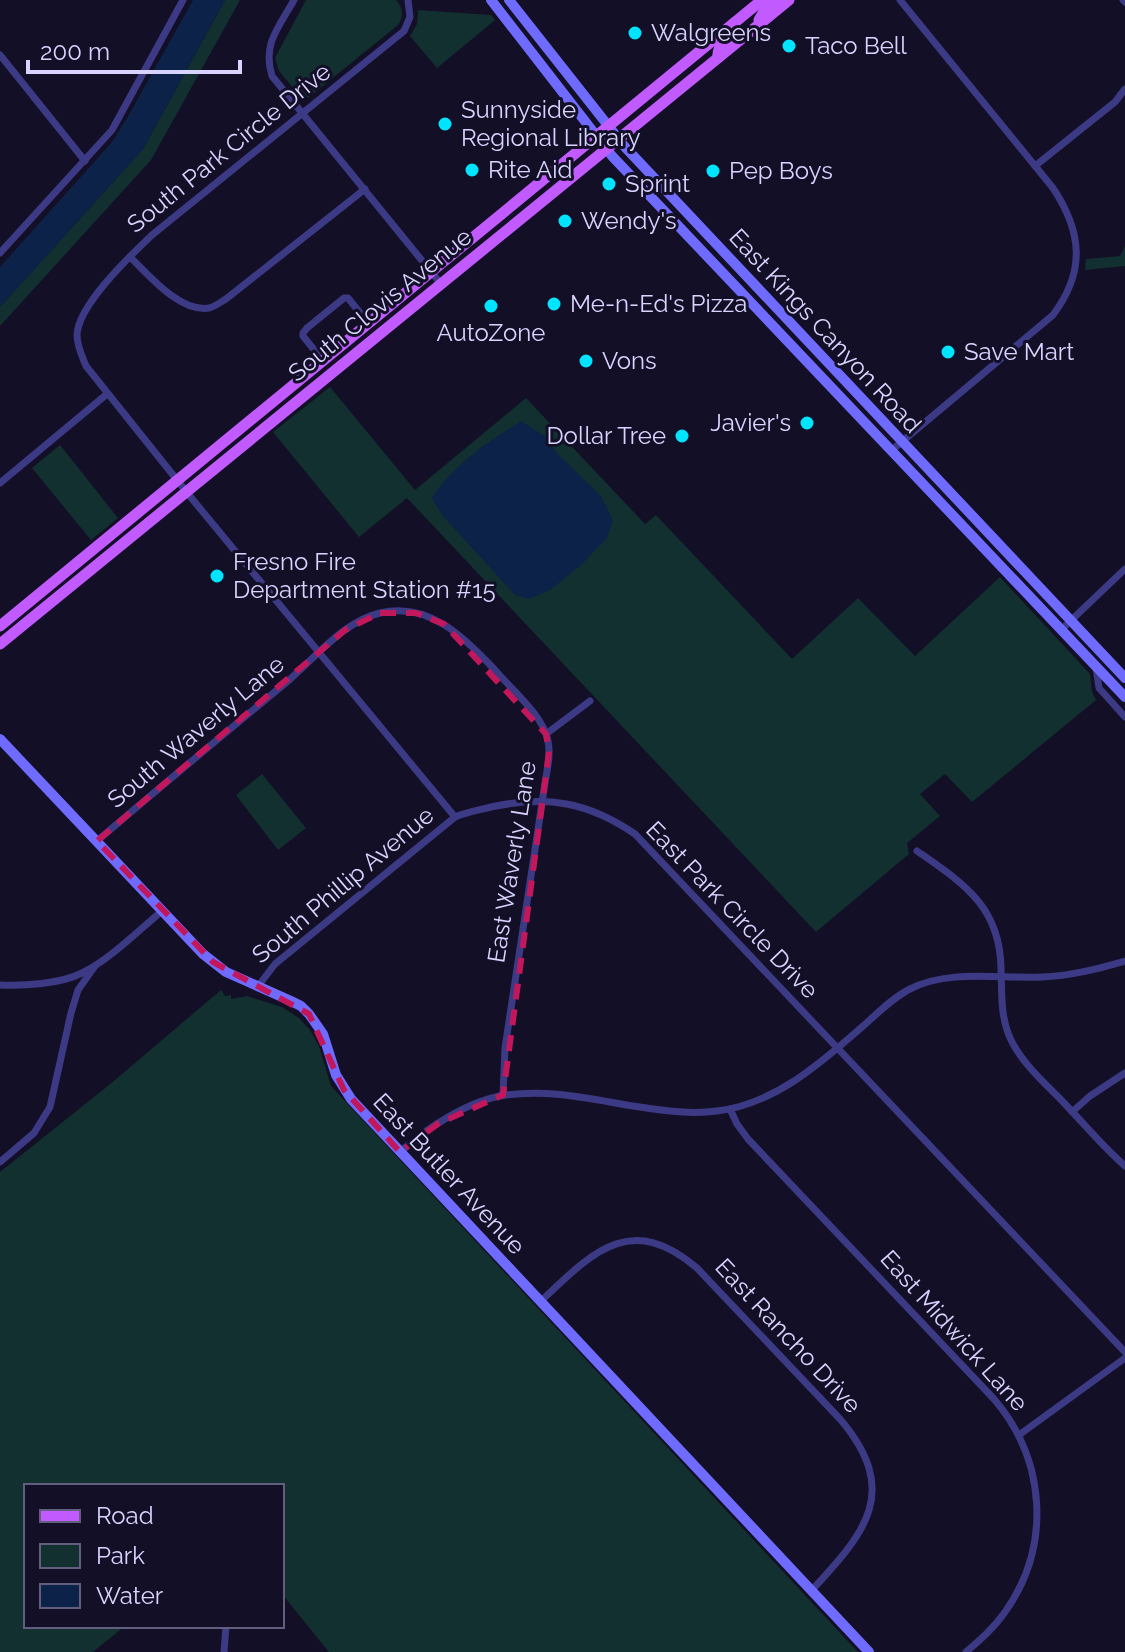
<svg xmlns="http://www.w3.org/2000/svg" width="1125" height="1652" viewBox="0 0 1125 1652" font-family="Raleway,sans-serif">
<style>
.green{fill:#12302f}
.water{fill:#0c2248}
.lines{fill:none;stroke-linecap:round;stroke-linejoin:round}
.street{stroke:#3d3a85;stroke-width:7}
.secondary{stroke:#6f6bff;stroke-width:10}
.primary{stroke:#c25bff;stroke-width:11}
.marked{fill:none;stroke:#c2185b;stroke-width:6;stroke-dasharray:16 10;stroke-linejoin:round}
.poi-dot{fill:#00e5ff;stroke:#130f26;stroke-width:3}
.labels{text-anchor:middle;stroke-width:6;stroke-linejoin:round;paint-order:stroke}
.poi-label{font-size:24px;fill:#d9d4ff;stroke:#130f26;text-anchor:start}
.street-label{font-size:24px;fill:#d9d4ff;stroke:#130f26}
</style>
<rect width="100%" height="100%" fill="#130f26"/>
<g class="green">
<path d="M225 0H240L151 160 0 326V307L143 149Z"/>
<path d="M306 0H396C403 8 404 16 398 25L308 98 301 97 279 71 275 58Z"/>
<path d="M418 10 491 15 495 20 437 68 410 36 417 24Z"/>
<path d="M1125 246V266L1085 270 1086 259 1120 256Z"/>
<path d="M330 387 415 490 526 398 645 524 656 515 792 659 858 598 915 656 1000 577 1090 674 1092 692 1096 700 972 802 945 774 920 794 940 816 907 843 909 854 816 932 407 498 359 537 273 432Z"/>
<path d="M60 445 118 518 91 540 32 468Z"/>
<path d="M262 774 306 828 278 850 236 795Z"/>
<path d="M221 990 225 996 231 995V999L247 996 282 1007 299 1018 310 1030 319 1046 331 1086 858 1652H329L282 1594V1486H26V1626H125L93 1652H0V1172L109 1085Z"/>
</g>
<g class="water">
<path d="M193 0H225L143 149 0 307V267L112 142 127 118Z"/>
<path d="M521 421 543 435 559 455 601 496 613 520 607 538 580 566 550 590 529 599 515 595 442 515 432 498C453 465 488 442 521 421Z"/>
</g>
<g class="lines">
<g class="street">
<path d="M294 0C279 27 262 44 272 76L441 284"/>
<path d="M408 0 410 17 404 31 152 235C131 255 78 305 77 335 77 346 82 356 86 366L193 500 455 817C467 812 479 810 491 807 547 795 588 802 635 834L1125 1352"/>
<path d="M1123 0 1125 2"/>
<path d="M0 55 85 161"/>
<path d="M1035 166 1115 102 1125 89"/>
<path d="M0 253 112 130 183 0"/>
<path d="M130 257C149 275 180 313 209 308 214 307 221 302 226 299L365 189"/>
<path d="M323 361 303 336V333L307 328 344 298H348L369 324"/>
<path d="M892 450 1053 315C1086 271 1082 232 1053 188L900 0"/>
<path d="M0 483 107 394"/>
<path d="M1062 629 1125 569"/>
<path d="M1096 667 1099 688 1125 717"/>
<path d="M546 734 590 701"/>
<path d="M97 841C160 787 224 734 288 681 315 658 344 621 380 613 428 601 464 637 494 669 510 688 544 716 548 741 551 755 547 770 545 783L505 1048 503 1095"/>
<path d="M917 851C963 883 1000 906 1001 968 1002 993 1000 1017 1011 1040 1023 1065 1047 1085 1066 1105 1085 1125 1104 1148 1125 1166"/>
<path d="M0 985C24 986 60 984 82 973 109 960 138 931 162 911"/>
<path d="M259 985 275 964 455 817"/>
<path d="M730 1109 737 1124 748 1139 994 1399C1046 1460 1052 1546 1005 1612 994 1628 980 1640 966 1652"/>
<path d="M1072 1112 1090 1096 1125 1073"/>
<path d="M400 1152C427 1128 469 1100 506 1095 548 1089 591 1099 633 1106 661 1110 689 1115 717 1111 775 1104 821 1063 862 1027 877 1014 892 998 910 989 949 969 999 979 1042 977 1070 976 1097 969 1125 961"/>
<path d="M0 1162 34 1133 50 1107 71 1013 78 990 95 966"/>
<path d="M541 1301C592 1253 630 1211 697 1268L840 1419C901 1491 866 1532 812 1590"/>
<path d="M1019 1435 1125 1358"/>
<path d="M224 1652 226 1626"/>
</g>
<g class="secondary">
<path d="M491 0 612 156 1125 697"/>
<path d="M509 0 625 147 1125 678"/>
<path d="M0 739 203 954 226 972 291 1001 301 1006 309 1014 323 1034 336 1075 351 1099 869 1652"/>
</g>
<g class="primary">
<path d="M759 20 766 8 776 0"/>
<path d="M718 58C717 45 726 40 735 32L734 23"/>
<path d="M0 626 762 0"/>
<path d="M0 644 789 0"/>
</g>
</g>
<path class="marked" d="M380 613H416L444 624 546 734 549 752 503 1095 439 1123 400 1152 344 1090 309 1014 213 962 97 841 345 630Z"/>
<g class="poi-dot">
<circle cx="635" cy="33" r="8"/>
<circle cx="789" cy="46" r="8"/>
<circle cx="445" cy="124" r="8"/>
<circle cx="472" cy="170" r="8"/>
<circle cx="713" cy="171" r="8"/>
<circle cx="609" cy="184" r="8"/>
<circle cx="565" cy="221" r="8"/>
<circle cx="554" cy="304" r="8"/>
<circle cx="491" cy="306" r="8"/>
<circle cx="948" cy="352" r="8"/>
<circle cx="586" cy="361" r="8"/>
<circle cx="807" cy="423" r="8"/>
<circle cx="682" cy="436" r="8"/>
<circle cx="217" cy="576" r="8"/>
</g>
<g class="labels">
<g class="poi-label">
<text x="651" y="41">Walgreens</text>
<text x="805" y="54">Taco Bell</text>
<text x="461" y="118">Sunnyside<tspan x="461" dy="28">Regional Library</tspan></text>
<text x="488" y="178">Rite Aid</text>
<text x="729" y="179">Pep Boys</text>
<text x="625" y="192">Sprint</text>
<text x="581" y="229">Wendy's</text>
<text x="570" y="312">Me-n-Ed's Pizza</text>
<text x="491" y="341" text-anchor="middle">AutoZone</text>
<text x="964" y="360">Save Mart</text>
<text x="602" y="369">Vons</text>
<text x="791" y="431" text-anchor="end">Javier's</text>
<text x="666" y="444" text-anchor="end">Dollar Tree</text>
<text x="233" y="570">Fresno Fire<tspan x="233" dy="28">Department Station #15</tspan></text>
</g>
<g class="street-label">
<text transform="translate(229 148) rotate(-39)" y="8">South Park Circle Drive</text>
<text transform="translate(380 305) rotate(-39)" y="8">South Clovis Avenue</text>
<text transform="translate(825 331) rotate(47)" y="8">East Kings Canyon Road</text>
<text transform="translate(196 732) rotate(-40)" y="8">South Waverly Lane</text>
<text transform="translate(512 862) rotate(-81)" y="8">East Waverly Lane</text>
<text transform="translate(343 885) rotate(-40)" y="8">South Phillip Avenue</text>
<text transform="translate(732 910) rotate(46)" y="8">East Park Circle Drive</text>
<text transform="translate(449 1174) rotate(47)" y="8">East Butler Avenue</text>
<text transform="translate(954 1331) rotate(48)" y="8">East Midwick Lane</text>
<text transform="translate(788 1336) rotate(47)" y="8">East Rancho Drive</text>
</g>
</g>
<rect x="24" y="1484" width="260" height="144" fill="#130f26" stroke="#625e7d" stroke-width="2"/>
<rect x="40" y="1510" width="40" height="12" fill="#c25bff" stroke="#625e7d" stroke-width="2"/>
<text x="96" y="1524" font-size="24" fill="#d9d4ff">Road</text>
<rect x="40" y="1544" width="40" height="24" fill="#12302f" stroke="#625e7d" stroke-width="2"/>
<text x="96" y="1564" font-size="24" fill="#d9d4ff">Park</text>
<rect x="40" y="1584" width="40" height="24" fill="#0c2248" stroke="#625e7d" stroke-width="2"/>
<text x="96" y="1604" font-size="24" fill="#d9d4ff">Water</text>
<path d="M28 60v12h212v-12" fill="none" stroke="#d9d4ff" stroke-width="4"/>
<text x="40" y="60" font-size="24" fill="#d9d4ff" stroke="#130f26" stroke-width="6" paint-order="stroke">200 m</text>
</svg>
